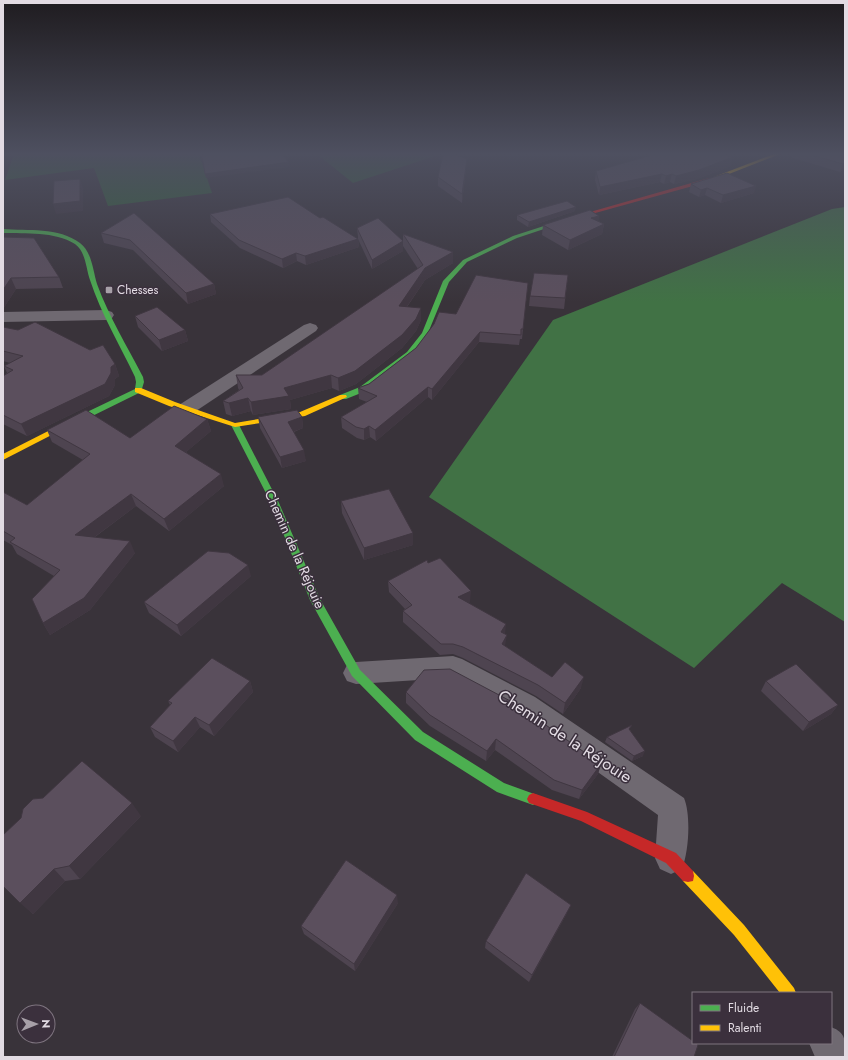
<svg xmlns="http://www.w3.org/2000/svg" width="848" height="1060" viewBox="0 0 848 1060" font-family="Jost,sans-serif">
<style>
.green{fill:#316137}
.forest{fill:#417245}
.lines{fill:none;stroke-linecap:round;stroke-linejoin:round}
.street{fill:#6f6971;fill-rule:evenodd}
.fast{fill:#4caf50;fill-rule:evenodd}
.slow{fill:#ffc107;fill-rule:evenodd}
.jam{fill:#c62828;fill-rule:evenodd}
.wall{fill:#4e4450}
.shaded-wall{fill:#403741}
.building{fill:#5b4f5d;stroke:#403741}
.poi-dot{fill:#a7a0a8;stroke:#3b303d;stroke-width:1.5}
.labels{text-anchor:middle;stroke-width:3;stroke-linejoin:round;paint-order:stroke}
.far-poi-label{font-size:12px;fill:#e2dbe3;stroke:#3b303d;text-anchor:start}
.street-label{font-size:14px;fill:#e2dbe3;stroke:#3b303d}
.near-street-label{font-size:17px;fill:#e2dbe3;stroke:#3b303d}
</style>
<rect width="100%" height="100%" fill="#39333a"/>
<g class="green">
<path d="M14 154H199L212 193 108 206 94 168 5 180Z"/>
<path d="M317 154H441L353 183Z"/>
</g>
<path class="forest" d="M845 207V622L782 583 694 668 429 497 553 320 832 209Z"/>
<g class="lines">
<g class="street">
<path d="M106 310 112 312 114 315 112 318 106 320 3 322V312Z"/>
<path d="M310 323 316 325 318 328 316 331 193 413 186 415 179 413 177 409 179 405 304 325Z"/>
<path d="M453 656 462 659 535 697 684 798C691 815 689 851 682 869L671 874 660 869 655 858 658 815 515 713 450 678 356 684 347 681 343 673 347 665 356 662Z"/>
<path d="M831 1027C847 1033 845 1041 845 1057H815L809 1043H831Z"/>
</g>
<g class="fast">
<path d="M584 213 589 214 517 238 467 262 449 282 428 333 411 354 366 391 346 399H340V395L360 387 407 352 422 333 443 281 463 260 513 236Z"/>
<path d="M3 229C27 231 59 227 80 243 92 252 93 271 97 284 109 317 127 346 143 377L144 382 141 392 70 427H64L63 425 64 423 135 389 136 382 135 377C120 345 101 314 90 280 86 269 86 252 75 244 54 231 26 234 3 233Z"/>
<path d="M232 423H238L239 425 279 503 320 599 360 670 423 732 504 783 537 795 539 799 537 803 533 805 497 792 415 740 352 676 310 600 271 503 231 425Z"/>
</g>
<g class="slow">
<path d="M774 154H780L711 181 706 180Z"/>
<path d="M135 388H141L175 402 235 423 300 412 340 395H346L347 397 305 416 235 427 169 406 135 392Z"/>
<path d="M64 423H70L71 425 3 460V454Z"/>
<path d="M688 870 693 871 744 925 794 988 796 993H780L734 935 683 881 682 876 683 871Z"/>
</g>
<g class="jam">
<path d="M709 178 711 179V181L588 215 583 214Z"/>
<path d="M533 793 587 812 676 853 693 871 694 876 693 881 688 882 683 881 666 863 581 821 529 803 527 799 529 795Z"/>
</g>
</g>
<g class="wall">
<path d="M791 154H845V168L840 172 790 157Z"/>
<path d="M731 166 697 179 674 184 670 182 664 184 660 182 599 195 595 180 596 171Z"/>
<path d="M466 168 462 203 438 186V177Z"/>
<path d="M691 184 754 193 721 203 705 195 699 197 689 192Z"/>
<path d="M575 211 528 227 517 220V215Z"/>
<path d="M134 213 214 284 216 294 188 304 133 250 104 243 101 233Z"/>
<path d="M210 214 320 218 358 239V237L357 228 403 241V251L372 269 358 239 359 247 306 265 297 261 283 268 240 248 211 222Z"/>
<path d="M599 216 598 221 604 224 602 234 568 250 542 235 543 225Z"/>
<path d="M403 234 453 252V263L425 280 407 307 421 320 416 331 402 348 356 384 339 391 332 388 290 400 291 409 253 415 251 411 232 416 226 414 223 401 239 390 238 388 236 375H262L418 269 403 246Z"/>
<path d="M3 237 59 277 63 288 16 289 3 309Z"/>
<path d="M568 275 564 309 529 306 530 296Z"/>
<path d="M528 283 522 339H520L519 345 479 342 432 400 428 397 376 441 370 437 364 440 357 438 342 428 341 417 367 402 359 399 358 388 369 384 416 348 456 314Z"/>
<path d="M135 316 185 330 188 341 162 351 138 327Z"/>
<path d="M3 327 115 364 119 376 115 379V385L109 396 27 436 3 424V376L7 373 4 366 10 363 3 361Z"/>
<path d="M258 417H302L303 428 294 432 306 461 282 468 260 428Z"/>
<path d="M207 419 211 431 186 452 224 486 169 531 136 506 95 537 135 553 90 610 50 635 43 623 54 576 17 554 12 545 3 540V492L27 505 83 460 52 442 47 430 130 438Z"/>
<path d="M341 501 413 545 364 560 342 513Z"/>
<path d="M428 563 470 602 468 603 505 634V646L552 677 581 688 563 714 536 696 463 658 453 654 440 655 403 622V611L405 609 389 592 388 581Z"/>
<path d="M251 576 181 636 149 613 144 602Z"/>
<path d="M250 681 253 692 214 736 200 727 178 752 155 737 150 727 170 705 168 701Z"/>
<path d="M766 681 838 705 831 714 803 731 761 691Z"/>
<path d="M406 692 601 764 598 774 579 799 552 790 495 750 486 761 430 726 406 703Z"/>
<path d="M630 730 643 756 632 761 605 742 607 737Z"/>
<path d="M141 816 80 879 65 881 33 914 3 886Z"/>
<path d="M398 903 355 971 304 934 301 926Z"/>
<path d="M567 913 529 982 485 948 486 941Z"/>
<path d="M640 1003 694 1057H612L635 1009Z"/>
</g>
<g class="shaded-wall">
<path d="M733 157 731 166 697 179 674 184 676 176Z"/>
<path d="M467 159 466 168 462 203V194Z"/>
<path d="M289 162 290 167 206 178 205 174Z"/>
<path d="M845 162V168L840 172 843 164Z"/>
<path d="M662 174 660 182 599 195 600 187Z"/>
<path d="M672 174 670 182 664 184 666 176Z"/>
<path d="M80 179 83 188V211L56 214 53 204Z"/>
<path d="M756 186 754 193 721 203 723 195Z"/>
<path d="M707 188 705 195 699 197 701 190Z"/>
<path d="M576 207 575 211 528 227 529 222Z"/>
<path d="M599 216 598 225 591 218Z"/>
<path d="M604 224 602 234 568 250 570 240Z"/>
<path d="M358 239 359 247 306 265 305 256Z"/>
<path d="M403 241V251L372 269V260Z"/>
<path d="M453 252V263L425 280 399 318V306L425 268Z"/>
<path d="M296 253 297 261 283 268 282 259Z"/>
<path d="M11 278 16 289 3 309V290Z"/>
<path d="M214 284 216 294 188 304 186 293Z"/>
<path d="M421 308V320L416 331 402 348 356 384 339 391 338 378Z"/>
<path d="M185 330 188 341 162 351 159 340Z"/>
<path d="M480 332 479 342 432 400V389Z"/>
<path d="M115 364 119 376 115 379V385L109 396 27 436 21 424 111 367Z"/>
<path d="M331 375 332 388 290 400 291 409 253 415 251 402 284 388Z"/>
<path d="M428 387V397L376 441 375 430Z"/>
<path d="M248 398 251 411 232 416 229 403Z"/>
<path d="M302 417 303 428 290 433 288 422Z"/>
<path d="M207 419 211 431 179 458 175 446Z"/>
<path d="M369 426 370 437 364 440V429Z"/>
<path d="M304 450 306 461 282 468 280 457Z"/>
<path d="M221 474 224 486 169 531 164 519Z"/>
<path d="M131 494 136 506 81 547 75 535Z"/>
<path d="M413 533V545L364 560V548Z"/>
<path d="M130 541 135 553 90 610 50 635 43 623Z"/>
<path d="M248 565 251 576 181 636 177 625Z"/>
<path d="M471 591 470 602 458 609V597Z"/>
<path d="M506 624 505 635 501 632Z"/>
<path d="M507 635 505 646 501 655 502 644Z"/>
<path d="M584 677 581 688 563 714 565 703Z"/>
<path d="M250 681 253 692 214 736 209 725Z"/>
<path d="M838 705 831 714 803 731 809 722Z"/>
<path d="M195 717 200 727 178 752 173 741Z"/>
<path d="M496 739 495 750 486 761 487 751Z"/>
<path d="M645 751 643 756 632 761 634 756Z"/>
<path d="M601 764 598 774 579 799 582 790Z"/>
<path d="M132 803 141 816 80 879 69 866Z"/>
<path d="M54 869 65 881 33 914 20 903Z"/>
<path d="M397 895 398 903 355 971 354 964Z"/>
<path d="M571 905 567 913 529 982 532 975Z"/>
</g>
<g class="building">
<path d="M211 154H282L289 162 205 174 202 155Z"/>
<path d="M443 154H454L467 159 462 194 438 177Z"/>
<path d="M655 154H723L733 157 699 170 676 176 672 174 666 176 662 174 600 187 596 171Z"/>
<path d="M808 154H845V162L843 164Z"/>
<path d="M727 173 756 186 723 195 707 188 701 190 691 184Z"/>
<path d="M80 179V201L53 204 54 181Z"/>
<path d="M288 197 320 218 323 217 358 239 305 256 296 253 282 259 239 240 210 214Z"/>
<path d="M567 201 576 207 529 222 517 215Z"/>
<path d="M590 210 599 216 591 218 604 224 570 240 543 225Z"/>
<path d="M134 213 214 284 186 293 130 240 101 233Z"/>
<path d="M378 218 403 241 372 260 357 228Z"/>
<path d="M403 234 453 252 425 268 399 306 421 308 416 319 402 335 355 371 338 378 331 375 284 388 289 396 251 402 248 398 229 403 223 401 243 388 236 375H262L423 265Z"/>
<path d="M3 237 34 238 59 277 11 278 3 290Z"/>
<path d="M534 273 568 275 565 298 530 296Z"/>
<path d="M476 275 528 283 523 329H521V335L480 332 432 389 428 387 375 430 369 426 364 429 356 427 341 417 377 396 358 388 369 384 416 348 434 324 439 312 456 314Z"/>
<path d="M157 307 185 330 159 340 135 316Z"/>
<path d="M35 322 90 350 103 345 115 364 111 367V373L105 384 21 424 3 415V376L13 370 4 366 23 356 3 351V327L18 330Z"/>
<path d="M174 406 207 419 175 446 221 474 164 519 131 494 75 535 130 541 84 598 43 623 32 599 60 570 10 542 15 538 3 531V492L27 505 90 454 47 430 86 410 130 438Z"/>
<path d="M297 410 302 417 288 422 304 450 280 457 258 417Z"/>
<path d="M389 489 413 533 364 548 341 501Z"/>
<path d="M208 551 229 553 248 565 177 625 144 602Z"/>
<path d="M440 558 471 591 458 597 506 624 501 632 507 635 502 644 552 677 565 662 584 677 565 703 538 685 463 647 453 644H441L403 611 412 605 388 581 427 560 428 563Z"/>
<path d="M212 658 250 681 209 725 195 717 173 741 150 727 172 703 168 701Z"/>
<path d="M796 664 838 705 809 722 766 681Z"/>
<path d="M450 669 516 704 601 764 582 790 554 780 496 739 487 751 430 715 406 692 424 670Z"/>
<path d="M632 725 629 729 645 751 634 756 607 737Z"/>
<path d="M82 761 132 803 69 866 54 869 20 903 3 886V835L21 818 23 809 33 799 43 798Z"/>
<path d="M346 860 397 895 354 964 301 926Z"/>
<path d="M526 873 571 905 532 975 486 941Z"/>
<path d="M640 1003 693 1041V1043H696L698 1045 694 1057H614Z"/>
</g>
<linearGradient id="sky" x2="0" y2="1"><stop stop-color="#1f1c20"/><stop offset="0.51" stop-color="#4e5060"/><stop offset="1" stop-color="#4e5060" stop-opacity="0"/></linearGradient>
<rect width="848" height="302" fill="url(#sky)"/>
<rect class="poi-dot" x="105" y="286" width="8" height="8" rx="2"/>
<g class="labels">
<g class="far-poi-label">
<text x="117" y="294">Chesses</text>
</g>
<g class="street-label">
<text transform="translate(295 549) rotate(66)" y="5">Chemin de la Réjouie</text>
</g>
<g class="near-street-label">
<text transform="translate(565 736) rotate(33)" y="6">Chemin de la Réjouie</text>
</g>
</g>
<rect width="848" height="1060" fill="none" stroke="#e2dbe3" stroke-width="8"/>
<rect x="692" y="992" width="140" height="52" fill="#3b303d" stroke="#7e747f"/>
<rect x="700" y="1005" width="20" height="6" fill="#4caf50" stroke="#7e747f"/>
<text x="728" y="1012" font-size="12" fill="#e2dbe3">Fluide</text>
<rect x="700" y="1025" width="20" height="6" fill="#ffc107" stroke="#7e747f"/>
<text x="728" y="1032" font-size="12" fill="#e2dbe3">Ralenti</text>
<g transform="translate(36 1024) rotate(89)"><circle r="19" fill="#3b303d" stroke="#7e747f"/>
<path d="M0-3L7 15L0 10L-7 15Z" fill="#a7a0a8"/>
<text y="-6" font-size="11" font-weight="bold" text-anchor="middle" fill="#e2dbe3">N</text>
</g>
</svg>
